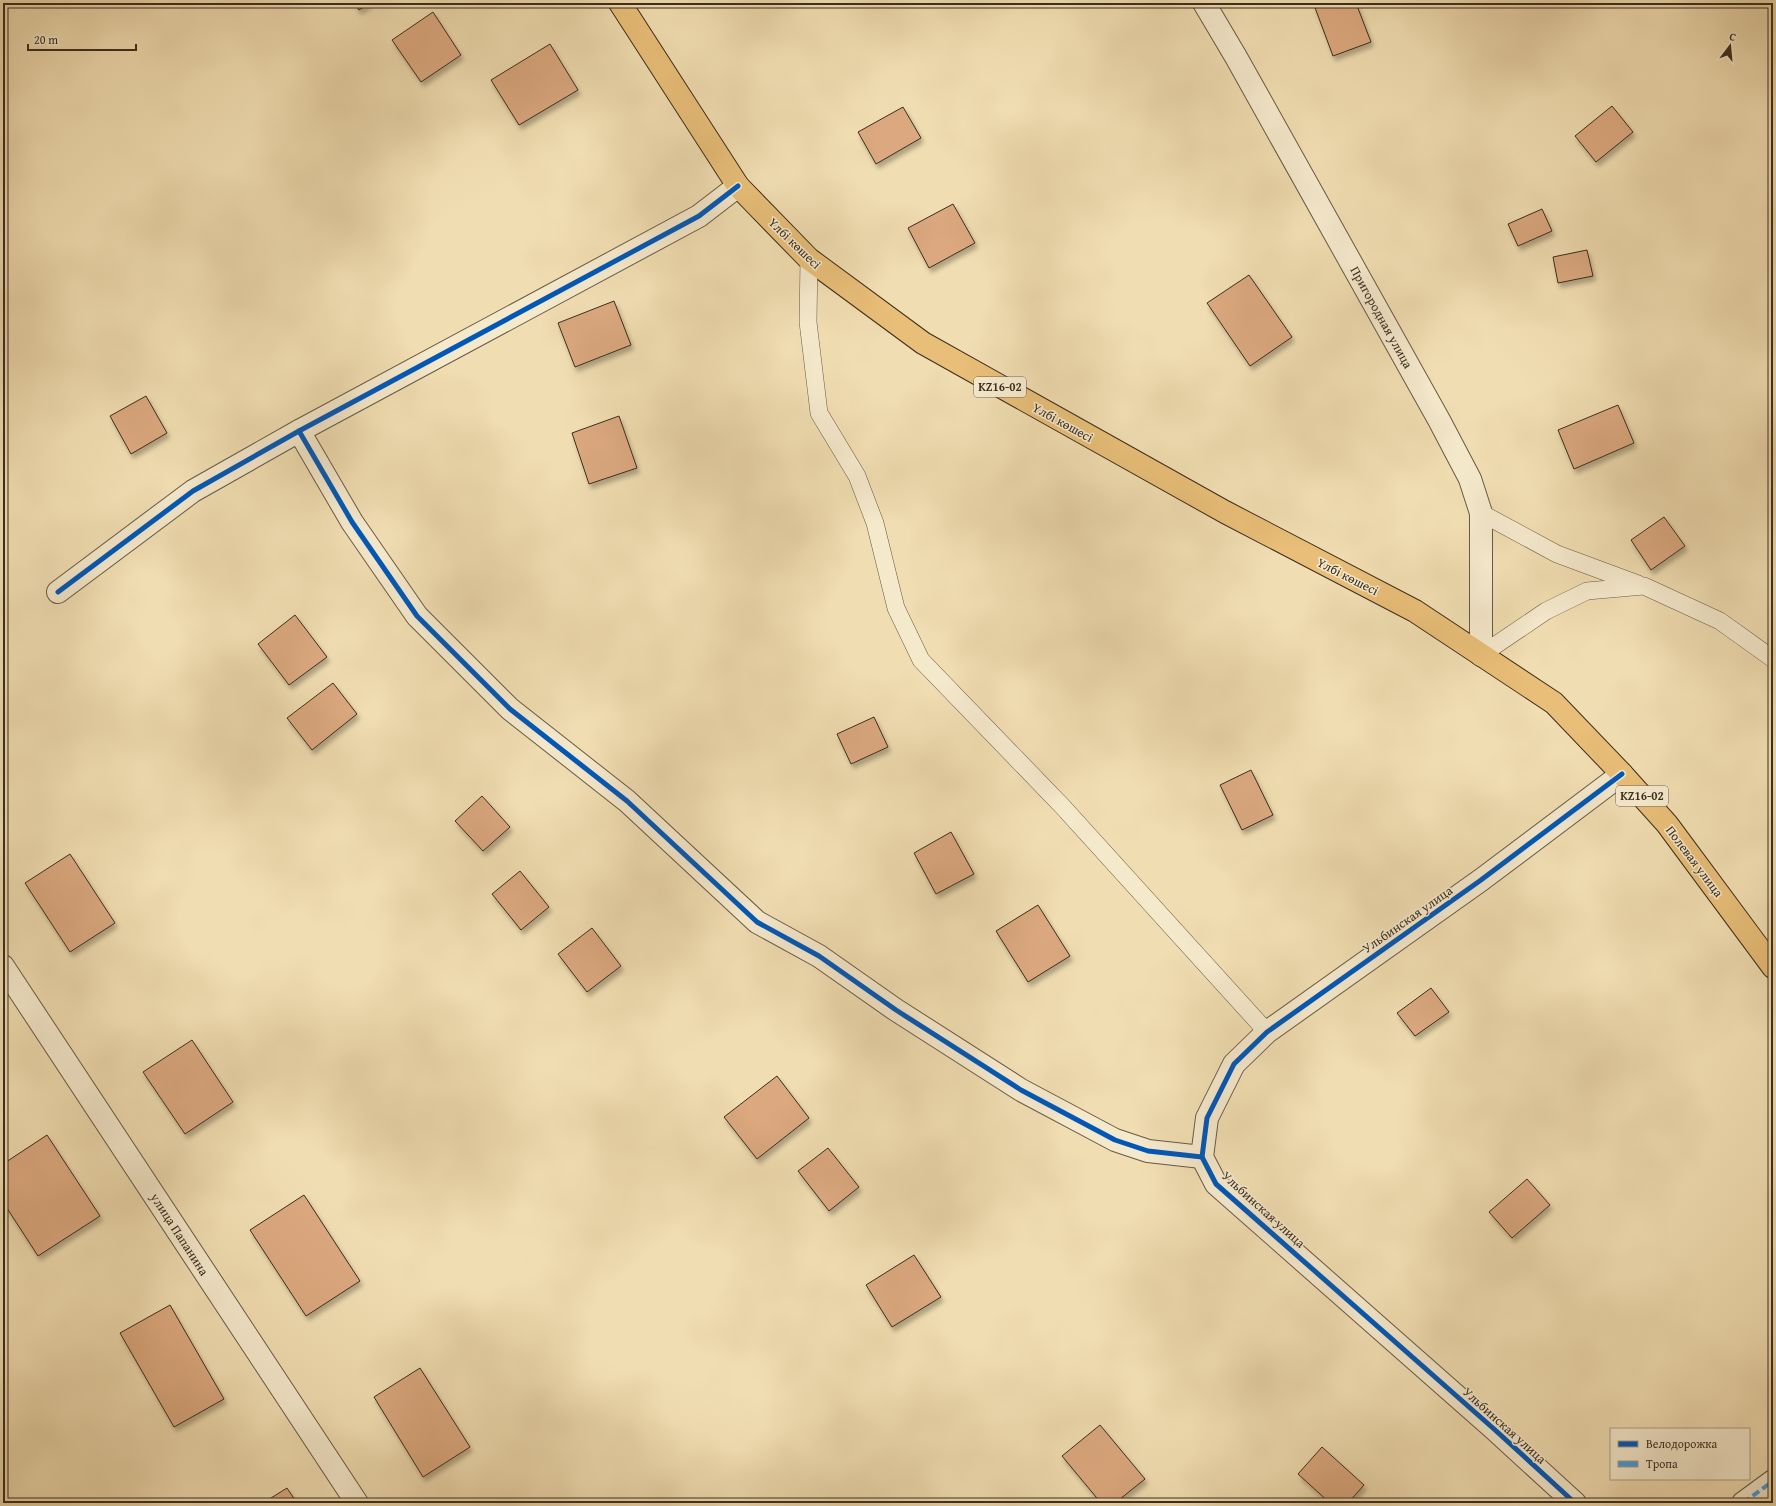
<svg xmlns="http://www.w3.org/2000/svg" width="1776" height="1506" viewBox="0 0 1776 1506" font-family="'Gentium Book Plus',serif">
<style>
.building{fill:#dba87f;stroke:#3b2d1e;filter:url(#shadow)}
.lines{fill:none;stroke-linecap:round;stroke-linejoin:round}
.lane-casing{stroke:#685943;stroke-width:18}
.street-casing{stroke:#685943;stroke-width:24}
.primary-casing{stroke:#3b2d1e;stroke-width:24}
.lane{stroke:#f5e9cc;stroke-width:17}
.street{stroke:#f5e9cc;stroke-width:22}
.primary{stroke:#e8be78;stroke-width:22}
.quiet{stroke:#3f9de0;stroke-width:4;stroke-dasharray:8 4;stroke-linecap:butt}
.cycleway-casing{stroke:#f5e9cc;stroke-width:8}
.cycleway{stroke:#0057b8;stroke-width:5}
.labels{text-anchor:middle;stroke-width:3;stroke-linejoin:round;paint-order:stroke}
.shield{fill:#f5e9cc;stroke:#736552;stroke-width:1}
.shield-label{font-size:12px;font-weight:bold;fill:#3b2d1e}
.street-label{font-size:13px;fill:#3b2d1e;stroke:#f5e9cc}
</style>
<defs>
<filter id="shadow"><feDropShadow dx="2.5" dy="4.5" stdDeviation="2" flood-color="#0004"/></filter>
</defs>
<rect width="100%" height="100%" fill="#f0ddb1"/>
<filter id="stains"><feTurbulence type="fractalNoise" baseFrequency=".005" numOctaves="4"/><feColorMatrix values="0 0 0 0 .2 0 0 0 0 .09 0 0 0 0 .02 0 0 0 .5 -.17"/></filter>
<radialGradient id="worn" r=".72"><stop offset=".6" stop-color="#630" stop-opacity="0"/><stop offset="1" stop-color="#630" stop-opacity=".3"/></radialGradient>
<g class="building">
<path d="M354 3H370L359 10Z"/>
<path d="M1320 3H1356L1371 42 1333 56 1314 5Z"/>
<path d="M433 12 461 55 421 82 392 40Z"/>
<path d="M550 44 578 90 519 125 491 80Z"/>
<path d="M1612 106 1633 132 1596 162 1575 136Z"/>
<path d="M903 107 921 138 876 164 858 132Z"/>
<path d="M953 204 975 243 929 268 908 228Z"/>
<path d="M1542 209 1552 231 1518 246 1508 224Z"/>
<path d="M1587 250 1593 276 1558 283 1553 257Z"/>
<path d="M1249 275 1292 337 1250 366 1207 303Z"/>
<path d="M614 301 631 345 575 367 558 323Z"/>
<path d="M146 396 167 433 131 454 110 416Z"/>
<path d="M1618 405 1634 443 1574 469 1558 430Z"/>
<path d="M619 416 637 468 589 484 572 433Z"/>
<path d="M1664 517 1685 546 1651 570 1631 540Z"/>
<path d="M295 615 327 657 289 685 258 644Z"/>
<path d="M333 683 357 714 312 750 287 718Z"/>
<path d="M874 717 888 747 851 764 837 734Z"/>
<path d="M1251 770 1273 815 1242 830 1220 785Z"/>
<path d="M482 796 510 827 483 851 455 821Z"/>
<path d="M951 832 974 874 936 894 914 853Z"/>
<path d="M70 854 115 923 70 952 25 883Z"/>
<path d="M520 871 549 907 521 930 492 894Z"/>
<path d="M1038 905 1070 956 1028 982 996 931Z"/>
<path d="M592 928 621 966 587 992 558 954Z"/>
<path d="M1431 988 1449 1012 1415 1036 1397 1013Z"/>
<path d="M192 1040 233 1102 185 1134 143 1072Z"/>
<path d="M777 1076 809 1118 757 1159 724 1117Z"/>
<path d="M47 1135 100 1216 38 1256 3 1202V1164Z"/>
<path d="M828 1148 859 1187 829 1211 798 1171Z"/>
<path d="M1527 1179 1550 1205 1512 1238 1489 1212Z"/>
<path d="M304 1195 360 1281 306 1316 250 1230Z"/>
<path d="M914 1255 941 1297 892 1327 866 1285Z"/>
<path d="M170 1305 224 1399 174 1427 120 1333Z"/>
<path d="M420 1368 470 1447 423 1477 374 1397Z"/>
<path d="M1100 1425 1145 1479 1115 1503H1101L1062 1456Z"/>
<path d="M1322 1447 1364 1485 1348 1503H1330L1298 1474Z"/>
<path d="M287 1488 297 1503H263Z"/>
</g>
<g class="lines">
<defs>
<g id="lane">
<path d="M809 259 808 322 819 413 857 476 875 523 896 608 921 660 1063 807 1267 1032"/>
<path d="M1481 513 1557 554 1638 584"/>
<path d="M1481 655 1546 611 1587 591 1644 586 1720 621 1773 659"/>
</g>
<g id="street">
<path d="M1204 3 1236 57 1439 420 1470 479 1481 513V655"/>
<path d="M299 431 352 522 417 616 510 709 627 801 757 922 819 956 896 1010 1021 1090 1115 1140 1148 1151 1202 1157"/>
<path d="M58 592 193 491 299 431 699 216 738 186"/>
<path d="M3 966 357 1503"/>
<path d="M1575 1503 1494 1429 1216 1184 1202 1157 1207 1118 1234 1064 1267 1032 1481 880 1622 774"/>
<path d="M1743 1503 1773 1481"/>
</g>
<path id="primary" d="M620 3 738 186 809 259 923 343 1225 512 1415 611 1554 703 1622 774 1667 824 1773 967"/>
</defs>
<use href="#lane" class="lane-casing"/>
<use href="#street" class="street-casing"/>
<use href="#primary" class="primary-casing"/>
<use href="#lane" class="lane"/>
<use href="#street" class="street"/>
<use href="#primary" class="primary"/>
<path class="quiet" d="M1743 1503 1773 1481"/>
<defs>
<g id="cycleway">
<path d="M299 431 352 522 417 616 510 709 627 801 757 922 819 956 896 1010 1021 1090 1115 1140 1148 1151 1202 1157"/>
<path d="M58 592 193 491 299 431 699 216 738 186"/>
<path d="M1575 1503 1494 1429 1216 1184 1202 1157 1207 1118 1234 1064 1267 1032 1481 880 1622 774"/>
</g>
</defs>
<use href="#cycleway" class="cycleway-casing"/>
<use href="#cycleway" class="cycleway"/>
</g>
<g class="labels">
<g class="shield">
<rect x="974" y="377" width="52" height="20" rx="3"/>
<rect x="1616" y="786" width="52" height="20" rx="3"/>
</g>
<g class="shield-label">
<text x="1000" y="391">KZ16-02</text>
<text x="1642" y="800">KZ16-02</text>
</g>
<g class="street-label">
<text transform="translate(795 243) rotate(44)" y="5">Үлбі көшесі</text>
<text transform="translate(1382 317) rotate(61)" y="5">Пригородная улица</text>
<text transform="translate(1063 422) rotate(29)" y="5">Үлбі көшесі</text>
<text transform="translate(1348 576) rotate(27)" y="5">Үлбі көшесі</text>
<text transform="translate(1695 861) rotate(53)" y="5">Полевая улица</text>
<text transform="translate(1407 919) rotate(-35)" y="5">Ульбинская улица</text>
<text transform="translate(1264 1209) rotate(42)" y="5">Ульбинская улица</text>
<text transform="translate(180 1234) rotate(57)" y="5">улица Папанина</text>
<text transform="translate(1505 1425) rotate(42)" y="5">Ульбинская улица</text>
</g>
</g>
<rect width="1776" height="1506" fill="none" stroke="#f0ddb1" stroke-width="16"/>
<rect x="4" y="4" width="1768" height="1498" fill="none" stroke="#3b2d1e" stroke-width="2"/>
<rect x="8" y="8" width="1760" height="1490" fill="none" stroke="#3b2d1e"/>
<rect x="1610" y="1428" width="140" height="52" fill="#f5e9cc" stroke="#ab9e86"/>
<rect x="1618" y="1441" width="20" height="6" fill="#0057b8" stroke="#ab9e86"/>
<text x="1646" y="1448" font-size="12" fill="#3b2d1e">Велодорожка</text>
<rect x="1618" y="1461" width="20" height="6" fill="#3f9de0" stroke="#ab9e86"/>
<text x="1646" y="1468" font-size="12" fill="#3b2d1e">Тропа</text>
<g transform="translate(1730 46) rotate(16)" stroke="#f5e9cc" stroke-width="3" paint-order="stroke">
<path d="M0-3L7 15L0 10L-7 15Z" fill="#3b2d1e"/>
<text y="-6" font-size="11" font-weight="bold" text-anchor="middle" fill="#3b2d1e">С</text>
</g>
<path d="M28 44v6h108v-6" fill="none" stroke="#3b2d1e" stroke-width="2"/>
<text x="34" y="44" font-size="12" fill="#3b2d1e" stroke="#f5e9cc" stroke-width="3" paint-order="stroke">20 m</text>
<rect width="100%" height="100%" filter="url(#stains)"/>
<rect width="100%" height="100%" fill="url(#worn)"/>
</svg>
